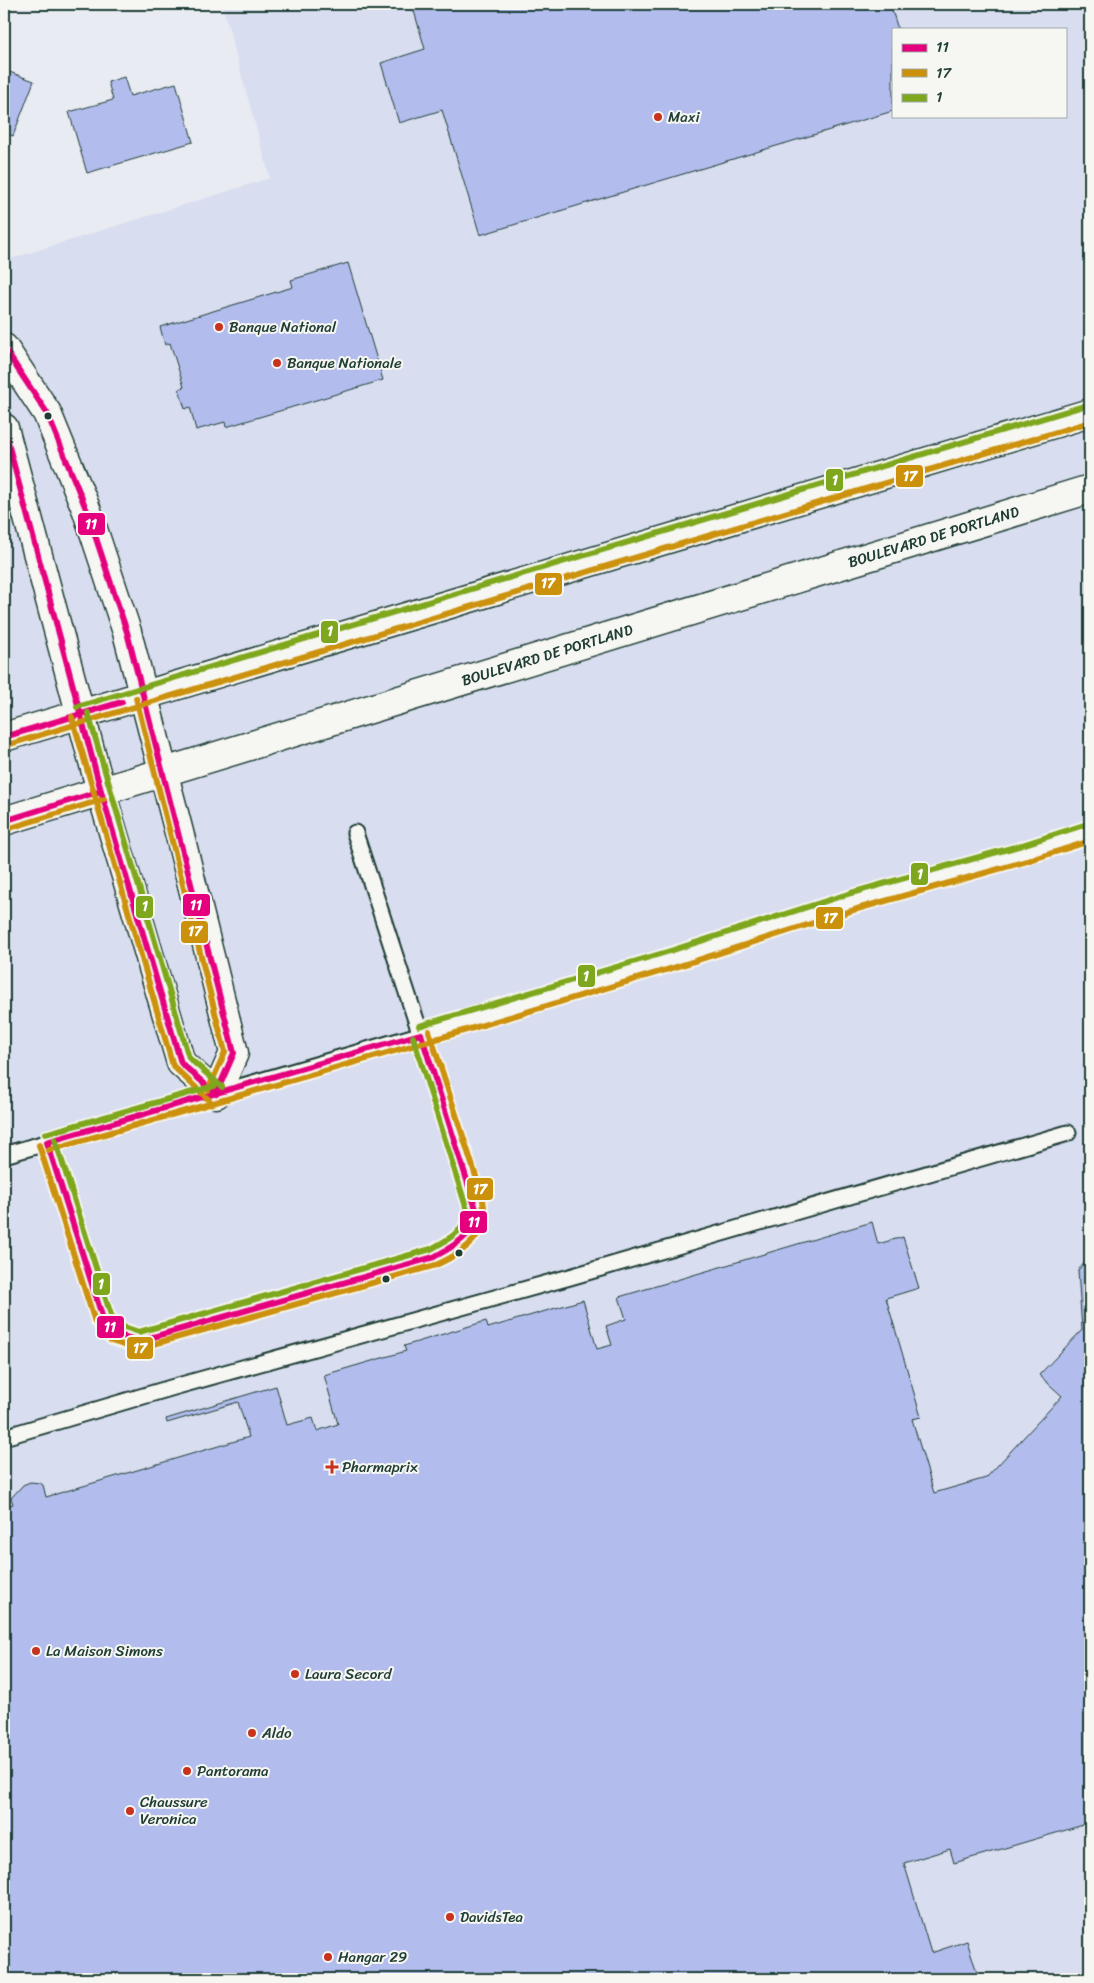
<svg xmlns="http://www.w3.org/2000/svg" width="1094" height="1983" viewBox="0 0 1094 1983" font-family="Sriracha,sans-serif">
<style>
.built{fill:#d8ddf0;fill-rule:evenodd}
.building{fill:#b2bdee;stroke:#1f3d34}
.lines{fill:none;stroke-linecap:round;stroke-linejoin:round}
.lane-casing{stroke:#1f3d34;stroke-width:19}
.street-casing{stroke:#1f3d34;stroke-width:31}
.secondary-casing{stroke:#1f3d34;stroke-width:31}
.lane{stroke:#f6f6f2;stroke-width:15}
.street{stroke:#f6f6f2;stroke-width:28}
.secondary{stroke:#f6f6f2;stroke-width:28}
.bus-1-casing{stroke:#f6f6f2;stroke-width:10}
.bus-2-casing{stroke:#f6f6f2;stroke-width:10}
.bus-3-casing{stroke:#f6f6f2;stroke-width:10}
.bus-1{stroke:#e5007d;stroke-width:6}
.bus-2{stroke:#cc910a;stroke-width:6}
.bus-3{stroke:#7ea71e;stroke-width:6}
.poi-dot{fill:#c8321e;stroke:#f6f6f2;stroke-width:2}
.bus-dot{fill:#1f3d34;stroke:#f6f6f2;stroke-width:2}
.labels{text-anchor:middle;stroke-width:4;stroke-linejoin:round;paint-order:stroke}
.poi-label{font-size:15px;fill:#1f3d34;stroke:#f6f6f2;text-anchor:start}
.street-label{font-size:15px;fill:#1f3d34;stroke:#f6f6f2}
.line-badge{stroke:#f6f6f2;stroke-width:2}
.badge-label{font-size:14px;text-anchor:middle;font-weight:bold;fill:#fff}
</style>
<rect width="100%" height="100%" fill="#e8ebf1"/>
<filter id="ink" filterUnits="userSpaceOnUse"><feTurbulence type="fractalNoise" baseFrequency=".02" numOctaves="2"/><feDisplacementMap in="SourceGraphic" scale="10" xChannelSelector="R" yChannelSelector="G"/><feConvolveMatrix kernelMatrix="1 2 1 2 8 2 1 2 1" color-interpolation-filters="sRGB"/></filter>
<g filter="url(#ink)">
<path class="built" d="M222 4H1090V1979H4V261L270 178ZM893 29H1065V116H893Z"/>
<g class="building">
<path d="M412 4H890L898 29H893V111L480 235 442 110 399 123 381 63 425 49Z"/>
<path d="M4 70 34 81 13 136 4 133Z"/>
<path d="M124 77 130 96 176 83 193 142 87 173 69 112 113 100 108 82Z"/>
<path d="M348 263 383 380 226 427 225 422 196 430 190 407 185 409 179 389 184 387 170 343 165 345 160 327 293 287 291 280Z"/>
<path d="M872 1222 878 1244 903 1237 919 1288 886 1298 921 1417 912 1419 934 1493 986 1478 1062 1396 1039 1375 1082 1330 1078 1270 1090 1257V1823L954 1863 950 1849 904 1863 931 1953 967 1941 979 1979H4V1507L13 1504 11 1498 23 1485 30 1482 40 1483 43 1485 46 1497 249 1437 238 1402 167 1423 166 1419 276 1386 287 1425 313 1418 317 1431 338 1424 324 1375 406 1351 404 1346 486 1321 488 1328 583 1300 597 1349 612 1345 606 1326 626 1319 619 1297Z"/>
</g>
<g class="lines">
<defs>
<g id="lane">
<path d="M47 1142 103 1319 116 1334 139 1341 434 1257C452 1247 473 1238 476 1215 477 1208 474 1198 472 1192L355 833"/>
<path d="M4 1155 440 1029 673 959 854 901 1025 853 1090 832"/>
<path d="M4 1437 174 1387 570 1277 1068 1133"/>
</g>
<path id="street" d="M4 348 47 413 87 511 127 632 181 840 234 1053 216 1094 181 1063 101 791 4 428"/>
<g id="secondary">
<path d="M4 737 1090 413"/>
<path id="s1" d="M4 821 1090 489"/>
</g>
</defs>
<use href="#lane" class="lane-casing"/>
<use href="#street" class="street-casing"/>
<use href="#secondary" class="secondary-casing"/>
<use href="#lane" class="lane"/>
<use href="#street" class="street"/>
<use href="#secondary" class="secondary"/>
<defs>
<g id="bus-1">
<path d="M4 348 47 413 87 511 127 632 234 1053 216 1094"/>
<path d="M4 428 101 791 181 1063 216 1094"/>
<path d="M4 737 122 702"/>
<path d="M4 821 101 791"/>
<path d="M47 1142 103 1319 116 1334 139 1341 434 1257C454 1246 476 1235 476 1209L421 1034"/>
<path d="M47 1142 421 1034"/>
</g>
<g id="bus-2">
<path d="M136 698 225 1052 208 1090"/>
<path d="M72 717 173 1066 210 1101"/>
<path d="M7 745 1090 422"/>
<path d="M7 829 104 799"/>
<path d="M39 1145 95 1322 111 1341 136 1349 436 1265C469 1250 493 1231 481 1192L429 1031"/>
<path d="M49 1150 443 1037 676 967 857 909 1027 861 1090 841"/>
</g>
<g id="bus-3">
<path d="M77 707 1087 405"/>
<path d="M88 713 189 1058 222 1087"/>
<path d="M419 1026 670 951 851 893 1022 845 1087 824"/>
<path d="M45 1134 214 1086"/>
<path d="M55 1139 111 1315 121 1326 139 1332 431 1249C447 1240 467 1231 467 1210L413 1037"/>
</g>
</defs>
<use href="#bus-1" class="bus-1-casing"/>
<use href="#bus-2" class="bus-2-casing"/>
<use href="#bus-3" class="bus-3-casing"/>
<use href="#bus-1" class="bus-1"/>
<use href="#bus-2" class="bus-2"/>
<use href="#bus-3" class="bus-3"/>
</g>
</g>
<g class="poi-dot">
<circle cx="658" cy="117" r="5"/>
<circle cx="219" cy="327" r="5"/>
<circle cx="277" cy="363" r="5"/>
<path d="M329.5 1459.5h5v5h5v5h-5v5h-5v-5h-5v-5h5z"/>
<circle cx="36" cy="1651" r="5"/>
<circle cx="295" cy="1674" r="5"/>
<circle cx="252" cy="1733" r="5"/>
<circle cx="187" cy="1771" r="5"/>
<circle cx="130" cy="1811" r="5"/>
<circle cx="450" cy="1917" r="5"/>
<circle cx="328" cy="1957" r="5"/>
</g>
<g class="bus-dot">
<circle cx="48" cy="416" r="4.5"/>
<circle cx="459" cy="1253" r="4.5"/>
<circle cx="386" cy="1279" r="4.5"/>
</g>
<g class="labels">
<g class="poi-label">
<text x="668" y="122">Maxi</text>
<text x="229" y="332">Banque National</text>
<text x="287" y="368">Banque Nationale</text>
<text x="342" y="1472">Pharmaprix</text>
<text x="46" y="1656">La Maison Simons</text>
<text x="305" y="1679">Laura Secord</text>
<text x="262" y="1738">Aldo</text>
<text x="197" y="1776">Pantorama</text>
<text x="140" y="1807">Chaussure<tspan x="140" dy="17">Veronica</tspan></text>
<text x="460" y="1922">DavidsTea</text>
<text x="338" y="1962">Hangar 29</text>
</g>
<g class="street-label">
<text dy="5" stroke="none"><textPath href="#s1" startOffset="972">BOULEVARD DE PORTLAND</textPath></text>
<text dy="5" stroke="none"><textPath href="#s1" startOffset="568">BOULEVARD DE PORTLAND</textPath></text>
</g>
</g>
<g class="line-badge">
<rect x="895" y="464" width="29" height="24" rx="5" fill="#cc910a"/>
<rect x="825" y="468" width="19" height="24" rx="5" fill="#7ea71e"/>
<rect x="77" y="512" width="29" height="24" rx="5" fill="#e5007d"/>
<rect x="534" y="572" width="29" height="24" rx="5" fill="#cc910a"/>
<rect x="320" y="620" width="19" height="24" rx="5" fill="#7ea71e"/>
<rect x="910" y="862" width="19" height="24" rx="5" fill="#7ea71e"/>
<rect x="182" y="893" width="29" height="24" rx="5" fill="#e5007d"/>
<rect x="135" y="895" width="19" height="24" rx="5" fill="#7ea71e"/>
<rect x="815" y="906" width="29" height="24" rx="5" fill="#cc910a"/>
<rect x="180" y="920" width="29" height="24" rx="5" fill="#cc910a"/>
<rect x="577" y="964" width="19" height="24" rx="5" fill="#7ea71e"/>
<rect x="466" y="1177" width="28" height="24" rx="5" fill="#cc910a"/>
<rect x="459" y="1210" width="29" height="24" rx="5" fill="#e5007d"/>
<rect x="92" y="1272" width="19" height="24" rx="5" fill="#7ea71e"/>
<rect x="96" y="1315" width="29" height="24" rx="5" fill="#e5007d"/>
<rect x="126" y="1336" width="28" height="24" rx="5" fill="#cc910a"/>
</g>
<g class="badge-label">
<text x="910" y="481">17</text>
<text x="835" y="485">1</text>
<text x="91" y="529">11</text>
<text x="548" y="588">17</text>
<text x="330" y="636">1</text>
<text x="920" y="879">1</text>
<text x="196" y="910">11</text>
<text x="145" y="911">1</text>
<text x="830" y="923">17</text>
<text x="195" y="936">17</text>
<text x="586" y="981">1</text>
<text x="480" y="1194">17</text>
<text x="474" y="1227">11</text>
<text x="101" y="1289">1</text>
<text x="110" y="1332">11</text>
<text x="140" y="1353">17</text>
</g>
<rect width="1094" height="1983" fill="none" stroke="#f6f6f2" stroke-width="20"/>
<rect x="10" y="10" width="1074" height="1963" fill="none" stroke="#1f3d34" stroke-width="2" filter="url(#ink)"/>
<rect x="892" y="28" width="175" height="90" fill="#f6f6f2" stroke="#a0aca6"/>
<rect x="902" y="44" width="25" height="8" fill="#e5007d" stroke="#a0aca6"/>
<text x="936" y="52" font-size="15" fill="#1f3d34">11</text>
<rect x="902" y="69" width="25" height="8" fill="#cc910a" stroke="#a0aca6"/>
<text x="936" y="78" font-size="15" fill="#1f3d34">17</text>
<rect x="902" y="94" width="25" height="8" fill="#7ea71e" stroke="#a0aca6"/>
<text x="936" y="102" font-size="15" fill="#1f3d34">1</text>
</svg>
